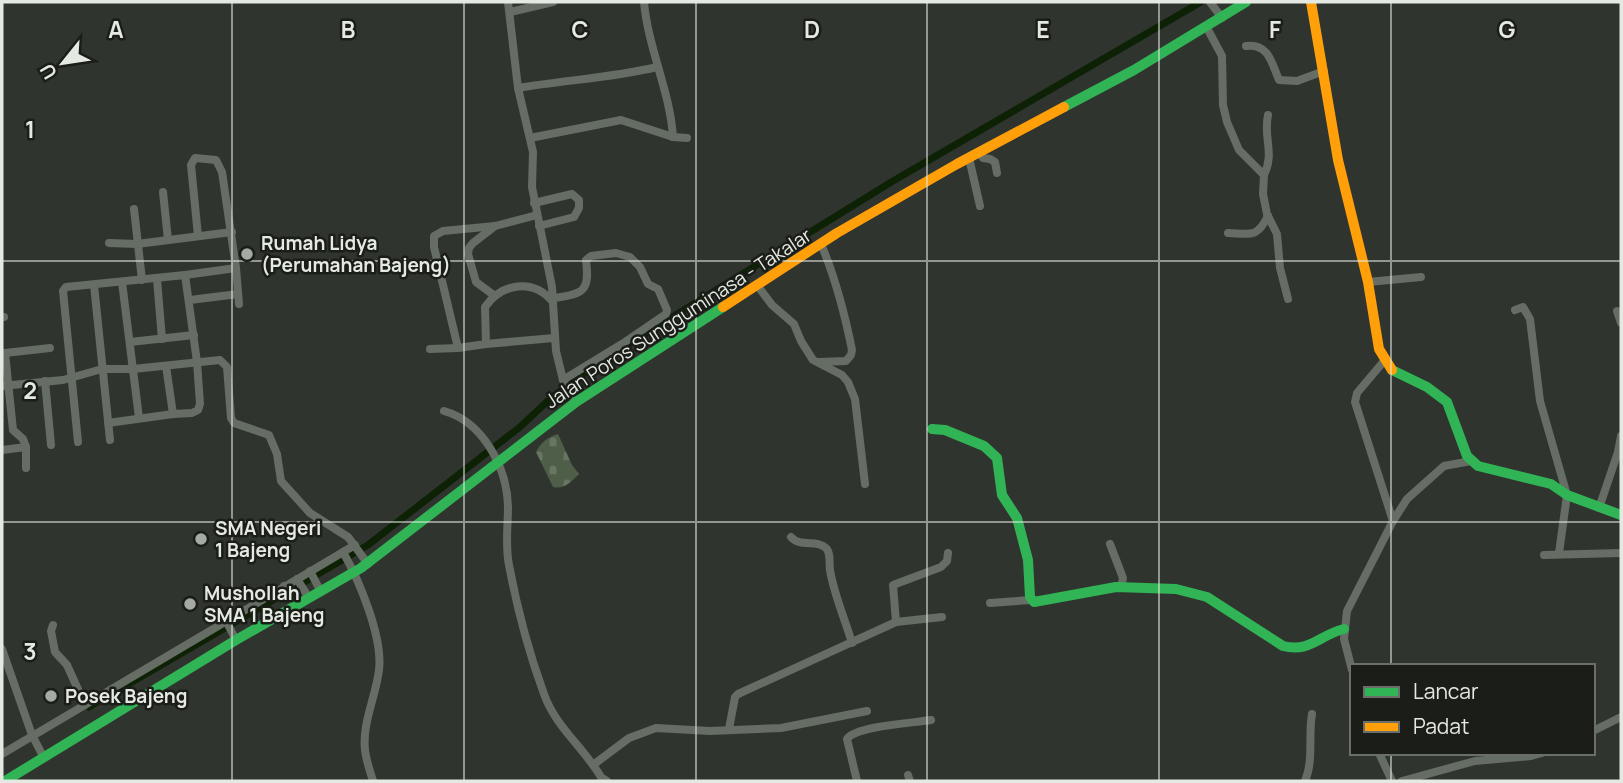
<svg xmlns="http://www.w3.org/2000/svg" width="1623" height="783" viewBox="0 0 1623 783" font-family="Manrope,sans-serif">
<style>
.cemetery{fill:url(#cemetery-stones)}
.lines{fill:none;stroke-linecap:round;stroke-linejoin:round}
.canal{stroke:#0d2105;stroke-width:7}
.street{stroke:#666d64;stroke-width:8}
.fast{stroke:#30b455;stroke-width:10}
.slow{stroke:#ff9f0a;stroke-width:10}
.grid{fill:none;stroke:#e4eae2;stroke-width:2;stroke-opacity:0.55}
.poi-dot{fill:#a5aaa3;stroke:#1a1d18;stroke-width:2.5}
.labels{text-anchor:middle;stroke-width:5;stroke-linejoin:round;paint-order:stroke}
.poi-label{font-size:19px;font-weight:bold;fill:#e4eae2;stroke:#1a1d18;text-anchor:start}
.street-label{font-size:19px;fill:#e4eae2;stroke:#1a1d18}
.grid-label{font-size:23px;text-anchor:middle;font-weight:bold;fill:#e4eae2;stroke:#1a1d18;stroke-width:5;stroke-linejoin:round;paint-order:stroke}
</style>
<defs>
<pattern id="cemetery-stones" width="16" height="16" patternUnits="userSpaceOnUse" patternTransform="scale(1.75)"><rect width="16" height="16" fill="#4e5e48"/><path d="M2 7V4a2 2 0 0 1 4 0v3zM10 15v-3a2 2 0 0 1 4 0v3z" fill="#677562"/></pattern>
</defs>
<rect width="100%" height="100%" fill="#30342f"/>
<path class="cemetery" d="M558 434 572 465 579 474C572 481 564 490 553 487L536 452C541 442 548 437 558 434Z"/>
<g class="lines">
<g class="canal">
<path d="M619 350 893 181 1201 2"/>
<path d="M89 707 368 545 520 427 552 397 603 360"/>
</g>
<g class="street">
<path d="M508 2 518 88 533 152 532 187 552 287 556 351 563 380 576 402"/>
<path d="M1210 2 1222 18"/>
<path d="M510 12 553 2"/>
<path d="M1207 28 1222 56 1223 105 1227 122 1239 150 1264 175 1263 194 1267 214 1277 234 1280 268 1288 299"/>
<path d="M1246 46C1269 43 1272 64 1279 80L1297 81 1324 71"/>
<path d="M518 88C565 80 611 78 657 67"/>
<path d="M673 137 687 138"/>
<path d="M530 138 621 120 673 137C670 91 648 48 644 2"/>
<path d="M979 153 983 158 990 159 995 162 997 173"/>
<path d="M969 158 980 206"/>
<path d="M1264 175C1275 153 1263 138 1268 115"/>
<path d="M163 192 168 240"/>
<path d="M534 203 572 194 579 200V208L574 217 539 226"/>
<path d="M134 209 142 280"/>
<path d="M1228 233C1251 234 1257 238 1268 216"/>
<path d="M198 236 191 165 195 158 216 160 222 172 236 268"/>
<path d="M109 243 137 244 232 232"/>
<path d="M185 275 236 268 239 304"/>
<path d="M157 279 162 339"/>
<path d="M122 282 139 418"/>
<path d="M1368 282 1421 277"/>
<path d="M94 285 110 440"/>
<path d="M757 285 772 305 794 324 801 341 813 360 842 375 848 382 855 399 865 484"/>
<path d="M495 296 476 282 468 254 469 248 473 243 495 226"/>
<path d="M554 298C584 294 590 291 586 260L591 256 616 253 630 257 640 267 648 284 658 289 667 310 666 314 622 344 563 380"/>
<path d="M190 300 238 294"/>
<path d="M1515 310 1523 307 1530 319 1540 401 1567 495 1559 553"/>
<path d="M1617 311 1621 323"/>
<path d="M2 317H4"/>
<path d="M130 342 194 335"/>
<path d="M486 344 554 338"/>
<path d="M458 348 434 247V236L443 231 495 226 537 215"/>
<path d="M430 349 458 348 486 344 485 307C502 283 533 278 553 302"/>
<path d="M5 353 50 348"/>
<path d="M2 354 5 353 13 430 23 439 26 447V468"/>
<path d="M1384 361 1357 393 1355 402 1393 521"/>
<path d="M819 362 846 361 851 355 852 350C845 315 835 277 821 244"/>
<path d="M45 381 51 445"/>
<path d="M2 386 63 380 102 369H133L220 360 227 367 231 418 234 423 269 435 277 454 281 481 310 513 348 537 368 564"/>
<path d="M444 411C483 422 507 467 508 507 508 526 505 546 509 565 517 608 529 653 544 694 555 726 584 748 601 777L607 781"/>
<path d="M108 423 173 414 166 366"/>
<path d="M78 442 63 291 66 287 185 275 197 362 200 404 198 410 192 413 173 414"/>
<path d="M2 450 26 447"/>
<path d="M1599 508 1618 452 1621 436"/>
<path d="M791 537C800 548 817 539 826 548 831 553 829 564 830 570 834 595 845 619 852 643"/>
<path d="M1110 544 1123 578 1121 587"/>
<path d="M343 552C359 580 383 637 379 670 376 696 362 723 365 750 366 760 370 771 373 781"/>
<path d="M1544 555 1621 553"/>
<path d="M310 571 321 592"/>
<path d="M297 579 309 598"/>
<path d="M284 586 296 606"/>
<path d="M990 603 1031 600"/>
<path d="M226 621 236 640"/>
<path d="M896 622 942 617"/>
<path d="M53 625 51 631 55 652 67 665 85 705"/>
<path d="M2 649 32 735 44 758"/>
<path d="M1352 670 1344 639 1347 611 1393 521 1407 499 1444 466 1471 461"/>
<path d="M729 729 735 697 738 694 896 622 893 585 941 567 947 561 948 553"/>
<path d="M1593 731 1621 717"/>
<path d="M1379 753 1392 781"/>
<path d="M2 754 355 545"/>
<path d="M593 765 629 738 656 728 710 731 781 728 867 711"/>
<path d="M908 775 910 781"/>
<path d="M857 781 847 739C856 726 913 723 931 720"/>
<path d="M1305 781C1314 760 1308 736 1312 714"/>
<path d="M1402 781 1475 761 1531 756 1542 753"/>
</g>
<g class="fast">
<path d="M1064 107 1134 70 1246 2"/>
<path d="M1392 370 1427 387 1447 402 1467 456 1478 466 1551 484 1567 495 1621 515"/>
<path d="M932 429 945 430 984 446 997 458 1002 495 1017 518 1028 560 1030 597 1034 602 1116 587 1176 589 1207 597 1283 646C1310 653 1319 635 1344 629"/>
<path d="M5 781 236 640 361 568 576 402 723 307"/>
</g>
<g class="slow">
<path d="M1311 2 1338 160 1368 282 1379 349 1392 370"/>
<path d="M723 307 837 233 957 164 1064 107"/>
</g>
</g>
<path class="grid" d="M232 2V781M464 2V781M696 2V781M927 2V781M1159 2V781M1391 2V666M2 261H1621M2 522H1621M1391 753V781"/>
<g class="poi-dot">
<circle cx="247" cy="254" r="7"/>
<circle cx="201" cy="539" r="7"/>
<circle cx="190" cy="604" r="7"/>
<circle cx="51" cy="696" r="7"/>
</g>
<g class="labels">
<g class="poi-label">
<text x="261" y="250">Rumah Lidya<tspan x="261" dy="22">(Perumahan Bajeng)</tspan></text>
<text x="215" y="535">SMA Negeri<tspan x="215" dy="22">1 Bajeng</tspan></text>
<text x="204" y="600">Mushollah<tspan x="204" dy="22">SMA 1 Bajeng</tspan></text>
<text x="65" y="703">Posek Bajeng</text>
</g>
<g class="street-label">
<text transform="translate(678 318) rotate(-33)" y="7">Jalan Poros Sungguminasa - Takalar</text>
</g>
</g>
<g class="grid-label">
<text x="116" y="38">A</text>
<text x="348" y="38">B</text>
<text x="580" y="38">C</text>
<text x="812" y="38">D</text>
<text x="1043" y="38">E</text>
<text x="1275" y="38">F</text>
<text x="1507" y="38">G</text>
<text x="30" y="138">1</text>
<text x="30" y="399">2</text>
<text x="30" y="660">3</text>
</g>
<rect width="1623" height="783" fill="none" stroke="#e4eae2" stroke-width="7"/>
<rect x="1350" y="664" width="245" height="91" fill="#1a1d18" stroke="#6b6f69" stroke-width="2"/>
<rect x="1364" y="687" width="35" height="10" fill="#30b455" stroke="#6b6f69" stroke-width="2"/>
<text x="1413" y="699" font-size="21" fill="#e4eae2">Lancar</text>
<rect x="1364" y="722" width="35" height="10" fill="#ff9f0a" stroke="#6b6f69" stroke-width="2"/>
<text x="1413" y="734" font-size="21" fill="#e4eae2">Padat</text>
<g transform="translate(63 63) rotate(240)" stroke="#1a1d18" stroke-width="5" paint-order="stroke">
<path d="M0-5L12 26L0 18L-12 26Z" fill="#e4eae2"/>
<text y="-10" font-size="19" font-weight="bold" text-anchor="middle" fill="#e4eae2">U</text>
</g>
</svg>
